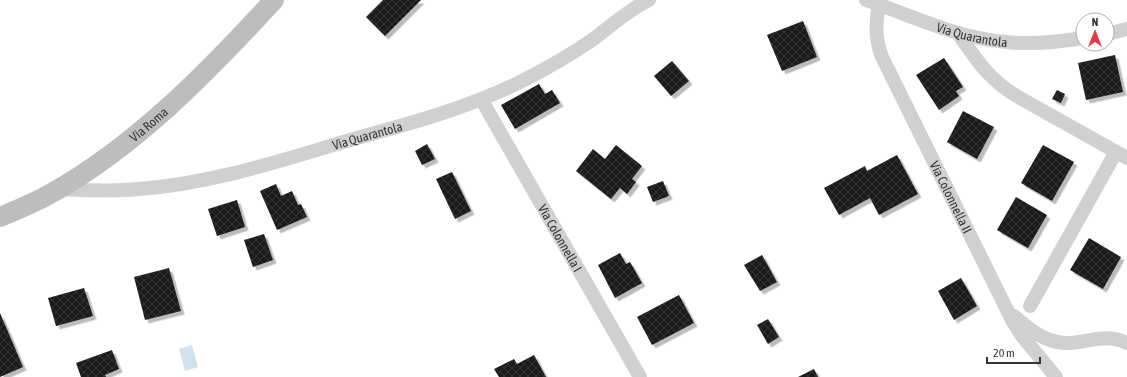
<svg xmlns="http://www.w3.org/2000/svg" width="1127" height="377" viewBox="0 0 1127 377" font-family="'Asap Condensed',sans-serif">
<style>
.water{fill:#cfe2ee}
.building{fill:url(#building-cross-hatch);filter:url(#shadow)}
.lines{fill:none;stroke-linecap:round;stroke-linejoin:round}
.minor{stroke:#d0d0d0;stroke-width:14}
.secondary{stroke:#bdbdbd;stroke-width:20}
.labels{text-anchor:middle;stroke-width:4;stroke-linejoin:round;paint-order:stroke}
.street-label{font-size:13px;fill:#333;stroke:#fff}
</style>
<defs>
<pattern id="building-cross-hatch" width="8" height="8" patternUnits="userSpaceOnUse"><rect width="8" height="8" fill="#1a1a1a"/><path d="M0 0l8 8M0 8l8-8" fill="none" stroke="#333"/></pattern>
<filter id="shadow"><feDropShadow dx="3.5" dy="3.5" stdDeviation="0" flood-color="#0004"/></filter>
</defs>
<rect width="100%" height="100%" fill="#fff"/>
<path class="water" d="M192 345 198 367 185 371 179 349Z"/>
<g class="building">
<path d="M383 0H421L385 36 366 17Z"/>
<path d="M803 21 817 57 782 71 767 35Z"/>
<path d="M1115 55 1123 92 1086 100 1078 63Z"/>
<path d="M944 58 963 87 956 91 959 96 939 110 916 75Z"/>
<path d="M672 61 689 81 671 96 654 76Z"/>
<path d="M539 84 545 94 552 90 560 103 515 129 501 105Z"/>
<path d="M1057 90 1065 94 1061 103 1052 99Z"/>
<path d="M963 111 994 127 977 159 947 142Z"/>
<path d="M427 144 435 159 422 165 415 151Z"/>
<path d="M616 145 642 166 632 179 636 182 627 194 620 188 611 199 576 171 593 149 605 159Z"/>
<path d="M1043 145 1074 162 1052 201 1021 183Z"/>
<path d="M897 155 918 194 879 215 870 198 839 215 824 188 865 166 867 171Z"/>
<path d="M452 172 471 211 455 219 436 179Z"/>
<path d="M663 181 669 196 653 202 647 187Z"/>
<path d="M276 184 281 196 292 191 298 205 301 204 307 217 277 230 260 191Z"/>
<path d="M1016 197 1047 215 1028 248 997 230Z"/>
<path d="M237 200 245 227 217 236 208 209Z"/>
<path d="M264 234 273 260 253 267 244 240Z"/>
<path d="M1089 238 1121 257 1103 289 1070 270Z"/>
<path d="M620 253 626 264 630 262 642 283 615 298 598 265Z"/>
<path d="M762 255 777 282 760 291 744 265Z"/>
<path d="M169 268 181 311 145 320 134 277Z"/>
<path d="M961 278 977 306 954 320 938 291Z"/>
<path d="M84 288 93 316 56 326 48 298Z"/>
<path d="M679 295 694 323 652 345 637 317Z"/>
<path d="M0 313 23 367 0 377Z"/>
<path d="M768 319 779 337 768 344 757 325Z"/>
<path d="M112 350 119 369 105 375 106 377H81L76 363Z"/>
<path d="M534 355 546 377H499L494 369 514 359 517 364Z"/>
<path d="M814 369 818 377H798Z"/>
</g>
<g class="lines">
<g class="minor">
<path id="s1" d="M866 0C912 16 957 38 1006 42 1032 45 1058 42 1083 38"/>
<path id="s2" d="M879 5C875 23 875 39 882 57L1013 322 1022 336 1056 377"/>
<path d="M958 33C977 61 990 81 1020 98L1127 158"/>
<path d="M1107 34 1127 29"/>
<path id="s3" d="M481 99 640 377"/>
<path id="s4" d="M59 189C85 190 112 192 138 189 213 184 285 159 357 138 412 123 467 108 518 83 544 70 569 56 592 40 611 26 628 10 649 0"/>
<path d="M1030 306 1116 152"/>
<path d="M1014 316C1030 330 1047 344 1069 343 1092 342 1104 333 1127 343"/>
</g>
<path class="secondary" id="s5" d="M0 217C17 210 34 203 50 194 135 147 209 71 274 0"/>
</g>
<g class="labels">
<g class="street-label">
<text dy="5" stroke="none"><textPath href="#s1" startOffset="112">Via Quarantola</textPath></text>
<text dy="5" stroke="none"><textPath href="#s5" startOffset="176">Via Roma</textPath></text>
<text dy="5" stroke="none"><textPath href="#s4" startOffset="315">Via Quarantola</textPath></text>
<text dy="5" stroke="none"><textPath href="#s2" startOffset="209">Via Colonnella II</textPath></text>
<text dy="5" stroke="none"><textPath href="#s3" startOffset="160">Via Colonnella I</textPath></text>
</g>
</g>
<g transform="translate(1095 32)"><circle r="19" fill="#ffffff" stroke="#adadad"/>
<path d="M0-3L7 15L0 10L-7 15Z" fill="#e63946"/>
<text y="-6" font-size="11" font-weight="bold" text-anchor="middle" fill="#333333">N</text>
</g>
<path d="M987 357v6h53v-6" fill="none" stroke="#333333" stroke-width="2"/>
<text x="993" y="357" font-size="12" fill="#333333" stroke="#ffffff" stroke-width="3" paint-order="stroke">20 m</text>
</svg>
